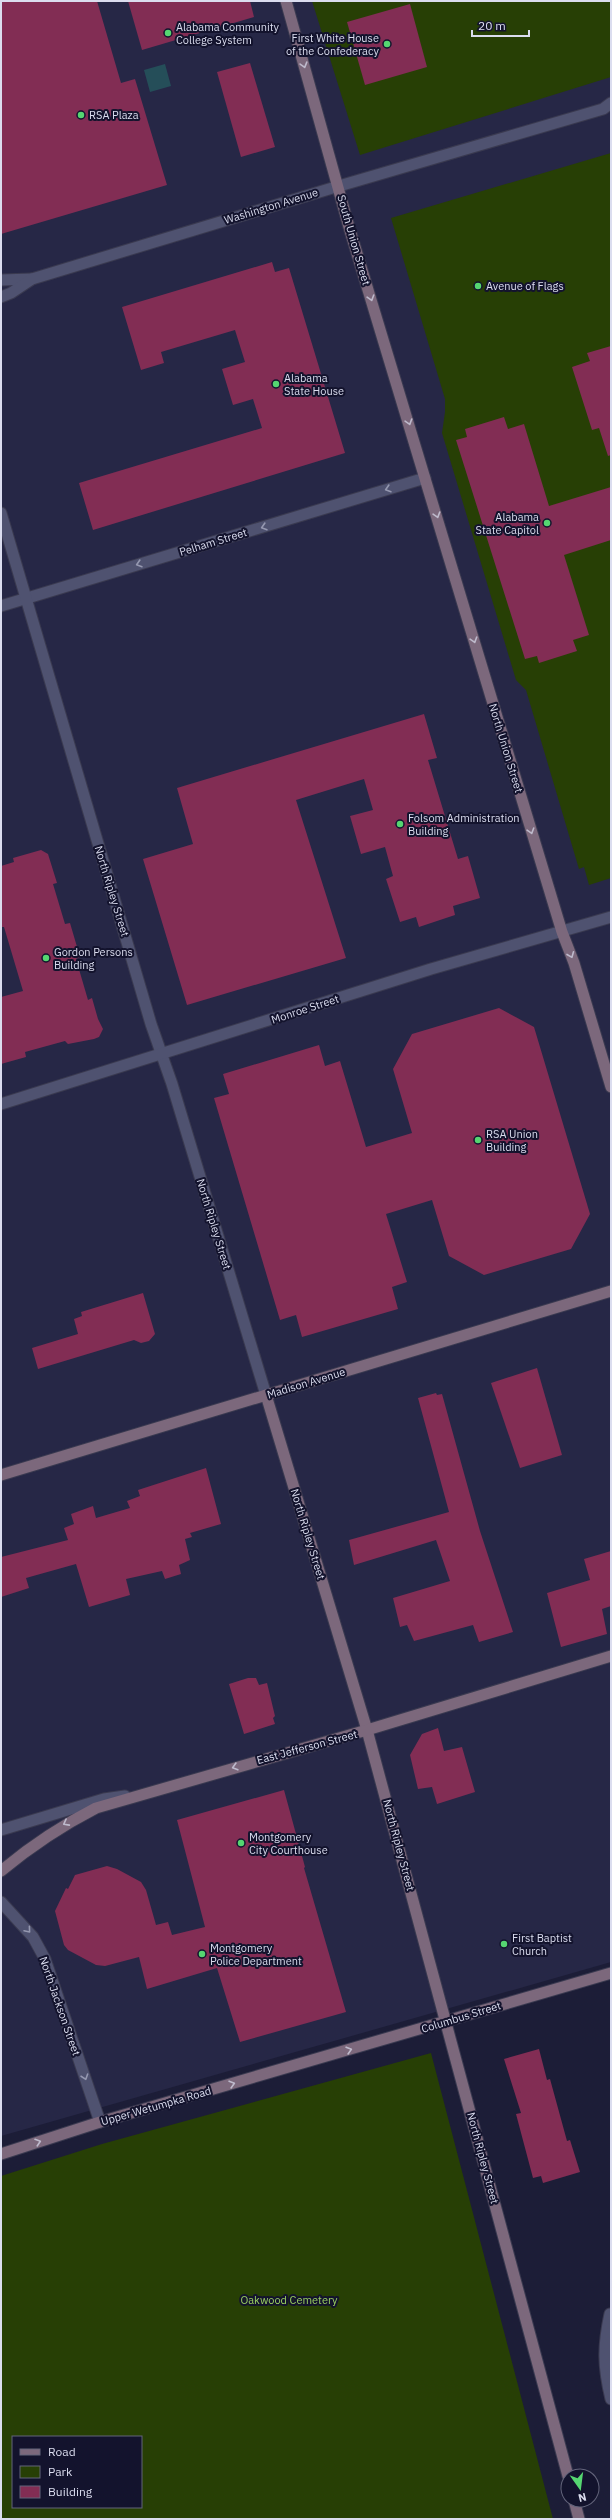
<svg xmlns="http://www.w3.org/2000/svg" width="612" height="2520" viewBox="0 0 612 2520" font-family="'IBM Plex Sans',sans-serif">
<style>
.built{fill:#262746}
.green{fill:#273f05;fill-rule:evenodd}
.water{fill:#254e59}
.building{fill:#822d54}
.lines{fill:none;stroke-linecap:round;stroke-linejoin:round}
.minor-casing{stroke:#3a3a50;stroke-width:13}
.tertiary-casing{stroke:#3a3a50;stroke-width:13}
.secondary-casing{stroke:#3a3a50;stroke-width:13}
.minor{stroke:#4f5270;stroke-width:11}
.tertiary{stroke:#4f5270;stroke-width:11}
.secondary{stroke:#7c687c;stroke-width:11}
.oneway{stroke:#bebacc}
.oneway2{stroke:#9598b0}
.poi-dot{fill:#55d671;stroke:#13132d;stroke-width:1.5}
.labels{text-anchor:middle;stroke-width:4;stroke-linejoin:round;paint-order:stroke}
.poi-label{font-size:11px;fill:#dbddef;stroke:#13132d;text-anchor:start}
.street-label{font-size:11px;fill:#dbddef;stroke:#13132d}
.park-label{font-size:11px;fill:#9cd262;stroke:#13132d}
</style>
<rect width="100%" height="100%" fill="#1c1d37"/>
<path class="built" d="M1 1H611V1962L1 2136Z"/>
<g class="green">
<path d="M312 1H611V77L360 155Z"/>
<path d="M611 153V878L589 885 584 867 579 869 526 690 516 680 442 433 445 412V399L391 218Z"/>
<path d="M431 2053 553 2519H1V2176L102 2144ZM13 2437H141V2507H13Z"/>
</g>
<path class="water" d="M165 64 171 86 150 92 144 70Z"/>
<g class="building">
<path d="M1 1H97L121 83 135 79 167 185 1 234Z"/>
<path d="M128 1H250L254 17 142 50Z"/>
<path d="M410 4 427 67 365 85 347 22Z"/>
<path d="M250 63 275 147 241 157 217 72Z"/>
<path d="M272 262 275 272 289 268 345 453 93 530 79 483 262 428 253 399 233 405 222 369 245 362 235 330 161 352 164 363 141 370 122 307Z"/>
<path d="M611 346V455L608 456 599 428 592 430 572 367 590 361 587 353Z"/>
<path d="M504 417 508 429 524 424 549 506 611 487V540L564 555 589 635 573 640 577 651 539 663 537 656 525 659 456 440 467 437 465 429Z"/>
<path d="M424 714 437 758 428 760 458 859 468 856 480 898 453 906 455 915 419 927 416 917 400 922 386 879 393 876 385 847 361 854 350 816 373 810 364 779 296 800 346 958 187 1005 143 859 193 844 177 788Z"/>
<path d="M41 850 48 854 57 883 53 884 65 924 70 923 80 957 76 959 88 1000 92 998 98 1019 103 1029 99 1037 94 1039 68 1044 65 1041 25 1052 26 1057 1 1064V997L23 991 4 927H1V866L14 862 13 858Z"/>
<path d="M499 1008 534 1027 590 1214 571 1249 484 1275 449 1256 432 1200 386 1214 407 1282 392 1287 398 1309 302 1337 296 1315 280 1320 214 1098 229 1094 223 1074 319 1045 325 1066 340 1061 366 1147 412 1133 393 1069 412 1034Z"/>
<path d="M143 1293 155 1334 149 1341 141 1343 134 1340 38 1369 32 1348 78 1334 74 1319 82 1316 81 1312Z"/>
<path d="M537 1368 562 1455 520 1468 491 1383Z"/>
<path d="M436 1393 437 1395 442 1394 480 1531 513 1632 479 1642 473 1625 414 1641 407 1625 400 1627 393 1598 450 1581 436 1540 354 1565 349 1540 449 1512 418 1398Z"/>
<path d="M206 1468 221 1524 190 1533 192 1537 185 1539 190 1560 179 1565 181 1574 165 1579 162 1571 126 1579 130 1595 89 1607 76 1564 26 1578 29 1588 1 1597V1557L68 1540 64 1528 74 1524 71 1514 93 1506 96 1518 130 1508 127 1501 140 1496 138 1490Z"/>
<path d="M611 1551V1606L602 1609 607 1634 561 1647 547 1593 590 1580 584 1559Z"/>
<path d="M248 1678H256L259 1685 267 1683 275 1716 273 1718 275 1724 244 1734 229 1684Z"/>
<path d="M438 1728 444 1751 462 1747 475 1792 437 1804 432 1787 418 1789 410 1755 422 1734Z"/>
<path d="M284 1790 305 1867 304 1868 346 2012 240 2042 217 1968 147 1989 139 1957 105 1966 96 1965 68 1950 64 1945 55 1911 66 1888 68 1889 75 1875 107 1866 117 1869 141 1882 146 1890 156 1925 168 1922 172 1935 205 1927 177 1820Z"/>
<path d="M539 2049 547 2080 550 2079 567 2141 570 2140 580 2172 543 2183 541 2176 533 2178 516 2114 521 2113 504 2059Z"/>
</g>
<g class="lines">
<defs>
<g id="minor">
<path d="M1 280 32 279"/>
<path d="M1 297 11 293 32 279 339 186 603 109 611 103"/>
<path d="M1 606 425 478"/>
<path d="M1 1830 104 1799 125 1796"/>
<path d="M1 1902 33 1937 45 1959 100 2122"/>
<path d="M610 2314C603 2346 603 2366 611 2399"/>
</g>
<g id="tertiary">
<path d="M1 513 151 1024 172 1084 266 1395"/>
<path d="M1 1104 431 969 611 917"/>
</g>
<g id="secondary">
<path d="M286 1 349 227 562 932 574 963 611 1087"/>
<path d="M266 1395 367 1730 568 2476"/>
<path d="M1 1475 611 1291"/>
<path d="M1 1871C31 1846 61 1826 96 1808L367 1730 611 1656"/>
<path d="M1 2154 100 2122 611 1973"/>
<path d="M574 2500 579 2519"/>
</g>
</defs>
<use href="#minor" class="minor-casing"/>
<use href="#tertiary" class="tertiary-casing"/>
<use href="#secondary" class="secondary-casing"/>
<use href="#minor" class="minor"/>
<use href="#tertiary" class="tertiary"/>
<use href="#secondary" class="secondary"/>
</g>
<defs><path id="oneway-chevron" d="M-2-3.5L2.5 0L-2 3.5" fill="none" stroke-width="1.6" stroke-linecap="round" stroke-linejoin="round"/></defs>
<g class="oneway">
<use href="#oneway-chevron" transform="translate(304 65) rotate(74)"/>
<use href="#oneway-chevron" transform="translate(371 298) rotate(73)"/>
<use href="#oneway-chevron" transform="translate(409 422) rotate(73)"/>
<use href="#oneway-chevron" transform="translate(437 515) rotate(73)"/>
<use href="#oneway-chevron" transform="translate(474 640) rotate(73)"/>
<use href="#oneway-chevron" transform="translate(531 831) rotate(73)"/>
<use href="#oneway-chevron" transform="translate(571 955) rotate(68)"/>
<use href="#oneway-chevron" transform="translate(235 1767) rotate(164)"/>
<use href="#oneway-chevron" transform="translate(66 1823) rotate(152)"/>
<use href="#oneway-chevron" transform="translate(349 2050) rotate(-16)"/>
<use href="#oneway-chevron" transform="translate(232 2084) rotate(-16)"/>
<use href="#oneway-chevron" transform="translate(38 2142) rotate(-18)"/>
</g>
<g class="oneway2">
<use href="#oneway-chevron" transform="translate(388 489) rotate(163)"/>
<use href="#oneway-chevron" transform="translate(264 527) rotate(163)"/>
<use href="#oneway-chevron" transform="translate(139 564) rotate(163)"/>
<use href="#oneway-chevron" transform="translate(28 1930) rotate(50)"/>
<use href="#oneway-chevron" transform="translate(85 2077) rotate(71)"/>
</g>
<g class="poi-dot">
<circle cx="168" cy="33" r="4"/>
<circle cx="387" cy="44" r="4"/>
<circle cx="81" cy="115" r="4"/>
<circle cx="478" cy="286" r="4"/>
<circle cx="276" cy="384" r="4"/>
<circle cx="547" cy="523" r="4"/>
<circle cx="400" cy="824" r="4"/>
<circle cx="46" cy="958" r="4"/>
<circle cx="478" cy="1140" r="4"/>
<circle cx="241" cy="1843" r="4"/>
<circle cx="504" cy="1944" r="4"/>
<circle cx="202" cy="1954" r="4"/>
</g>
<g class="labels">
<g class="poi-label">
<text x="176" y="31">Alabama Community<tspan x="176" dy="13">College System</tspan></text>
<text x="379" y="42" text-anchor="end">First White House<tspan x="379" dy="13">of the Confederacy</tspan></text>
<text x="89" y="119">RSA Plaza</text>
<text x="486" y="290">Avenue of Flags</text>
<text x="284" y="382">Alabama<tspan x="284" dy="13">State House</tspan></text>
<text x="539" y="521" text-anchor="end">Alabama<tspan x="539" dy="13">State Capitol</tspan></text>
<text x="408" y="822">Folsom Administration<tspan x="408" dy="13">Building</tspan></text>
<text x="54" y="956">Gordon Persons<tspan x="54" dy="13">Building</tspan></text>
<text x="486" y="1138">RSA Union<tspan x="486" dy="13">Building</tspan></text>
<text x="249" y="1841">Montgomery<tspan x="249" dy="13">City Courthouse</tspan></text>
<text x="512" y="1942">First Baptist<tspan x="512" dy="13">Church</tspan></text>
<text x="210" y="1952">Montgomery<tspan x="210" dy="13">Police Department</tspan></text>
</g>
<g class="street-label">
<text transform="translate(271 206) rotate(-17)" y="4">Washington Avenue</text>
<text transform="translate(354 240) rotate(74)" y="4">South Union Street</text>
<text transform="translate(213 542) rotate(-17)" y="4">Pelham Street</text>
<text transform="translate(506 748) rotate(73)" y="4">North Union Street</text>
<text transform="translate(112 891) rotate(73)" y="4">North Ripley Street</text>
<text transform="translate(305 1009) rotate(-18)" y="4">Monroe Street</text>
<text transform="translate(214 1224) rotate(73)" y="4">North Ripley Street</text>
<text transform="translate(306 1383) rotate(-17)" y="4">Madison Avenue</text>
<text transform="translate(308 1534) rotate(73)" y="4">North Ripley Street</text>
<text transform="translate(307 1747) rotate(-15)" y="4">East Jefferson Street</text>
<text transform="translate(399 1845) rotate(75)" y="4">North Ripley Street</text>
<text transform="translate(60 2006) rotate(71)" y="4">North Jackson Street</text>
<text transform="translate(461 2017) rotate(-17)" y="4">Columbus Street</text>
<text transform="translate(156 2106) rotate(-16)" y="4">Upper Wetumpka Road</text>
<text transform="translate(483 2158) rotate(75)" y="4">North Ripley Street</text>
</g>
<g class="park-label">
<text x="289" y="2304">Oakwood Cemetery</text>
</g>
</g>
<rect width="612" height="2520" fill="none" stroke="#dbddef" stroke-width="4"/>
<rect x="12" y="2436" width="130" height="72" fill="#13132d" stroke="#63647b"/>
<rect x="20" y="2449" width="20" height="6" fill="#7c687c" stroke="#63647b"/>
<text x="48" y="2456" font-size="12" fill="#dbddef">Road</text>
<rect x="20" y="2466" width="20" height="12" fill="#273f05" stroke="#63647b"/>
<text x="48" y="2476" font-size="12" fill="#dbddef">Park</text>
<rect x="20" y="2486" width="20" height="12" fill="#822d54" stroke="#63647b"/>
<text x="48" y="2496" font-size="12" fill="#dbddef">Building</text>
<g transform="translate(580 2488) rotate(166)"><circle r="19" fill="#13132d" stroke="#63647b"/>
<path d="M0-3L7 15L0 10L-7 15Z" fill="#55d671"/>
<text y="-6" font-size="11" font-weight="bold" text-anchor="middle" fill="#dbddef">N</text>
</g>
<path d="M472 30v6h57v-6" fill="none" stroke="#dbddef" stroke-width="2"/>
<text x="478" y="30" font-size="12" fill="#dbddef" stroke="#13132d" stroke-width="3" paint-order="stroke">20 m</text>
</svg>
